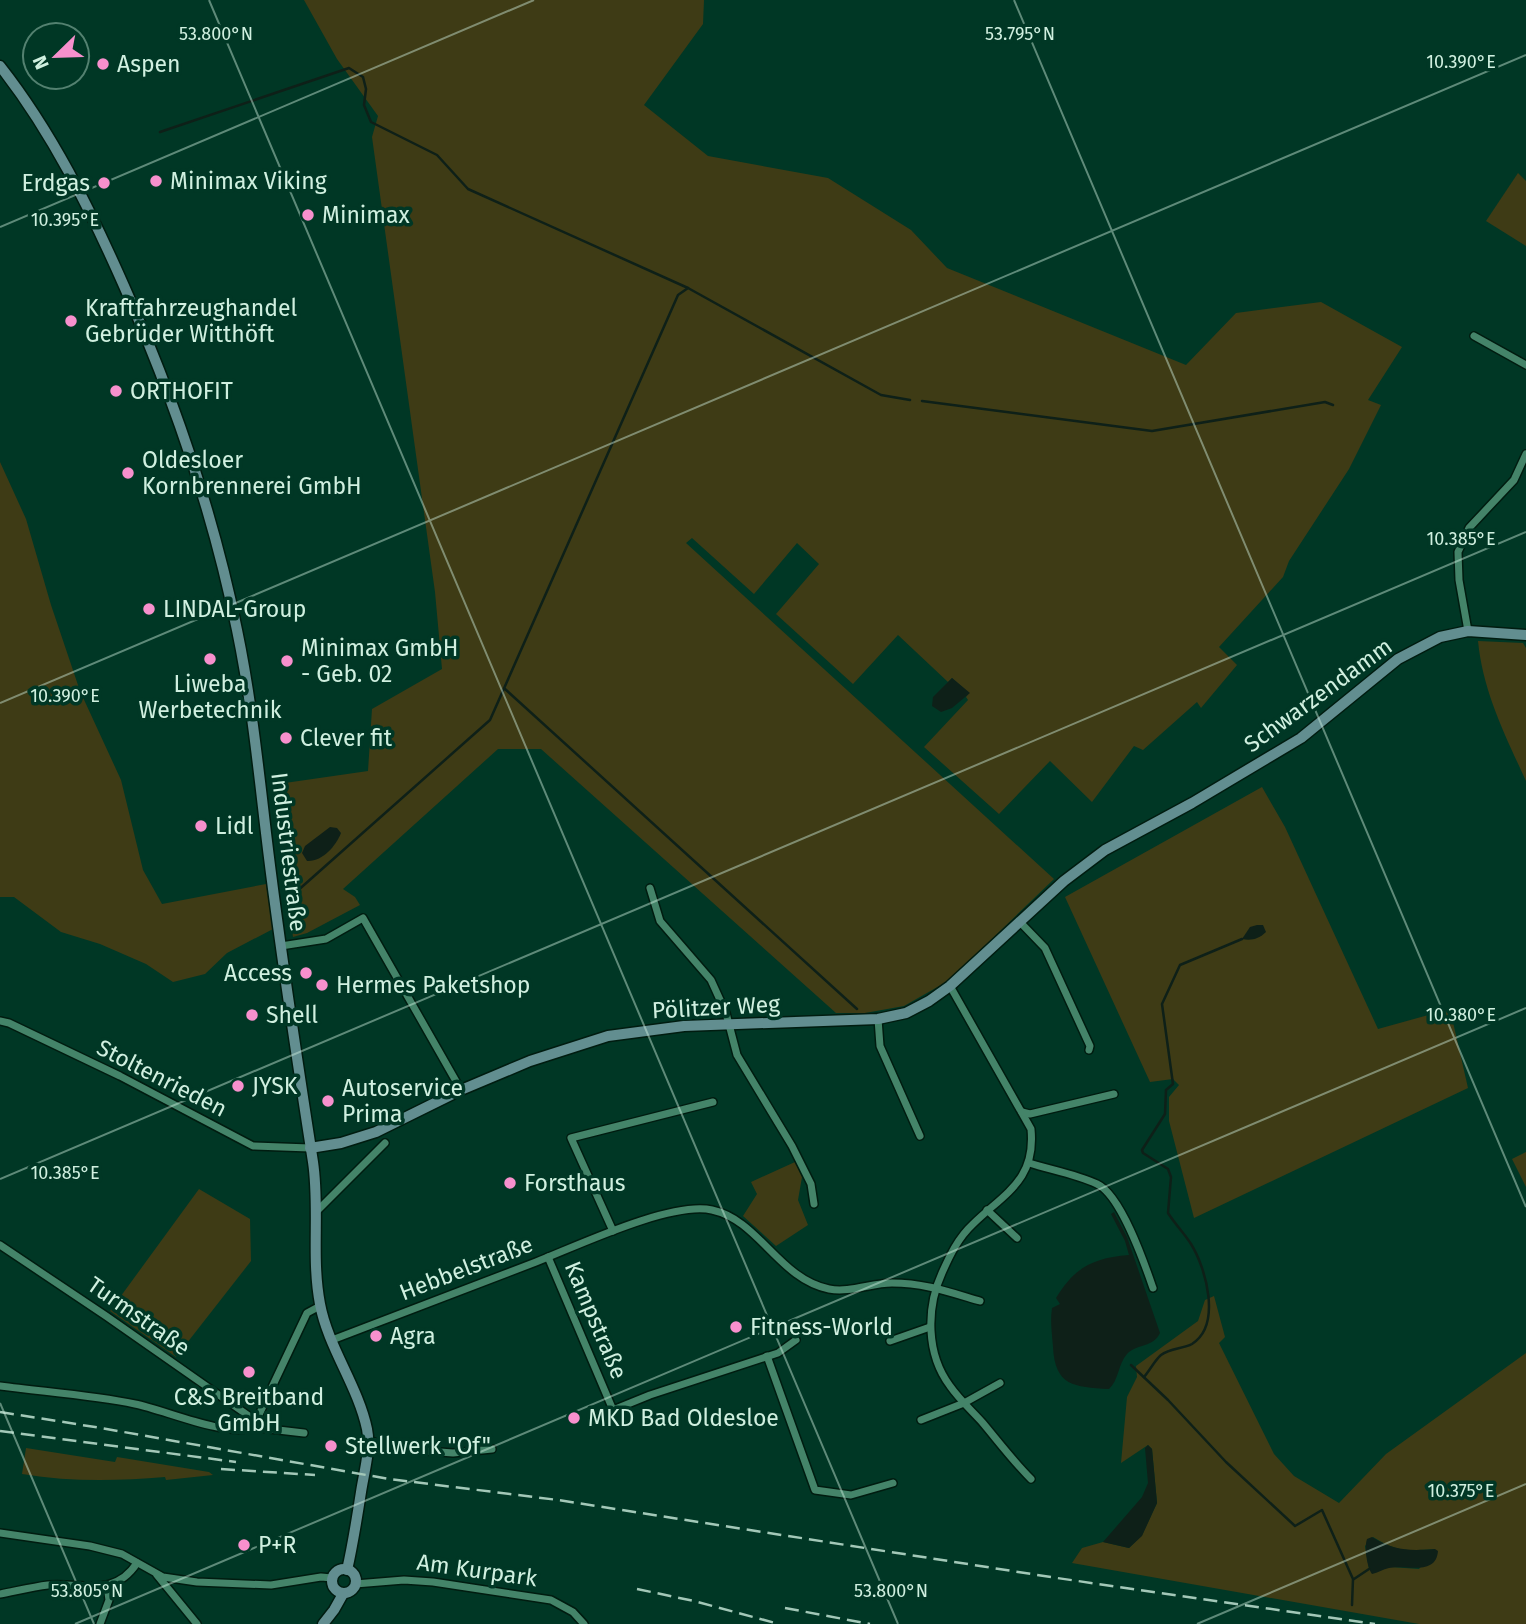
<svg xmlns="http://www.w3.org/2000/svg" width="1526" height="1624" viewBox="0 0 1526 1624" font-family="'Fira Sans',sans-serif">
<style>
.green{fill:#3e3b15;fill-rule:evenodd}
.water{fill:#0e2018}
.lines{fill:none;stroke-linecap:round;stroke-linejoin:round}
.stream{stroke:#0e2018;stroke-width:2.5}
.street-casing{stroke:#001c10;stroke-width:10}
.secondary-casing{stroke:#001c10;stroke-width:13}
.street{stroke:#448469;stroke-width:7}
.secondary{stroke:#628e90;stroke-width:10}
.rail{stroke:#a3c8b8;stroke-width:2.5;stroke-dasharray:14 7;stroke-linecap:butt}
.ticks{fill:none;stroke:#d0f0e0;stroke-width:2;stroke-opacity:0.45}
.poi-dot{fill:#f790cd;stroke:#003725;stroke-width:2.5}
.labels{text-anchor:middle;stroke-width:7;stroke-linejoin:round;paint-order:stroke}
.poi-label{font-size:23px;fill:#d0f0e0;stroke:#003725;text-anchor:start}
.street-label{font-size:23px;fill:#d0f0e0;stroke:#003725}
.ticks-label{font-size:18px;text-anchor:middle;fill:#d0f0e0;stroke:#003725;stroke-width:7;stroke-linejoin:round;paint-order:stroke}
</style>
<rect width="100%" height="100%" fill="#003725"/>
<g class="green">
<path d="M304 0H704L703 24 644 105 708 156 828 178 911 230 947 268 1186 365 1236 313 1321 302 1402 347 1368 400 1381 405 1349 469 1289 561 1283 577 1219 647 1237 665 1201 708 1197 702 1143 750 1134 746 1092 802 1050 761 999 814 924 747 968 700 966 697 969 693 952 678 948 682 898 635 853 684 776 614 819 564 797 543 754 594 692 538 686 543 1054 879 948 981 904 1006 865 1013H836L541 749H498L343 889 355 897 360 905 307 933 293 937 271 785 368 771 372 709 442 669 435 592 372 137 378 116 337 59Z"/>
<path d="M1518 173 1526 181V246L1486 221Z"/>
<path d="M0 462 26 519 51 605 80 691 121 780 143 870 162 904 266 884 273 929 227 953 205 974 173 982 146 964 100 944 61 932 14 897H0Z"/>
<path d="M1478 641 1523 643 1526 648V781C1505 735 1483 692 1478 641Z"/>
<path d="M1262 787 1285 827 1378 1029 1450 1009 1468 1088 1194 1218 1169 1121V1097L1179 1085 1173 1079 1150 1082 1065 897Z"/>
<path d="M1526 1152V1187L1512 1159Z"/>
<path d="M795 1162 802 1177 798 1200 808 1225 776 1246 743 1216 757 1194 751 1182Z"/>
<path d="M199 1189 250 1219 251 1261 176 1357 110 1311Z"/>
<path d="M1214 1296 1225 1337 1219 1343 1274 1454 1294 1476 1339 1503 1386 1454 1526 1353V1624H1419L1072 1563 1082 1548 1103 1542 1129 1548 1142 1535 1157 1503 1152 1449 1148 1445 1121 1463 1127 1397 1137 1377 1136 1366 1198 1321 1205 1300ZM1373 1537C1397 1552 1407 1551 1435 1549L1419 1569 1391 1567 1369 1569 1365 1546Z"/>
<path d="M26 1448 115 1462 117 1457 209 1472 213 1475 166 1480 165 1477C117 1481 70 1482 22 1474Z"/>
</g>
<g class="water">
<path d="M952 678 970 693 952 708 941 712 932 706 933 697Z"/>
<path d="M330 827 337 828 341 833C336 846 322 862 307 861L302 853 305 846Z"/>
<path d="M1257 925H1263L1266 932C1259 939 1251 941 1242 939L1250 927Z"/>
<path d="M1114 1212 1127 1237 1160 1333C1153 1348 1138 1343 1127 1354 1118 1364 1119 1380 1109 1389 1074 1387 1055 1386 1053 1347 1052 1333 1050 1322 1052 1308L1060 1304 1056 1298C1075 1267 1093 1258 1129 1255L1125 1241 1111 1214Z"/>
<path d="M1148 1445 1152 1449 1157 1503 1142 1536 1129 1548 1103 1542 1142 1497 1148 1483 1145 1448Z"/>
<path d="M1372 1537C1394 1551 1410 1551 1435 1549L1438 1551C1436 1577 1404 1564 1389 1568 1383 1569 1378 1573 1372 1574 1367 1567 1364 1547 1367 1539Z"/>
</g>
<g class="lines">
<g class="stream">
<path d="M160 132 349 68 363 77 366 89 364 105 371 122 437 155 468 189 688 288"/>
<path d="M922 401 1152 431 1325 402 1333 405"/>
<path d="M505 689 857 1009"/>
<path d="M295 893 490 720 678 295 688 288 881 395 910 400"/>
<path d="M1131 1365 1168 1400 1226 1462 1295 1526 1322 1510 1353 1579 1352 1605"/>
<path d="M1144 1377C1150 1370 1155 1360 1161 1355 1170 1348 1183 1349 1192 1344 1222 1325 1206 1268 1191 1244 1184 1233 1175 1224 1168 1213L1171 1177 1168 1169 1143 1153 1142 1150 1165 1114 1166 1090 1173 1084 1162 1004 1180 965 1242 939"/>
<path d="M1354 1579 1369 1569"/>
</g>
<defs>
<g id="street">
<path d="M1474 336 1526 365"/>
<path d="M1468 631 1459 580 1458 552 1469 528 1514 480 1526 454"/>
<path d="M650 888 660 921 711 980 726 1013 737 1055 792 1146 811 1184 814 1204"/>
<path d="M1019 921 1045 948 1090 1046 1089 1050"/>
<path d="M281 946 326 939 363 918 461 1090"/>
<path d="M950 986 1031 1129C1036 1180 1005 1193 973 1224 958 1238 950 1255 942 1273 926 1308 926 1354 950 1386 959 1399 971 1410 982 1422 998 1441 1013 1461 1031 1479"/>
<path d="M878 1019 880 1046 920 1136"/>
<path d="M0 1021 9 1023 120 1076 253 1146 310 1148"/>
<path d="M1022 1112 1030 1114 1114 1094"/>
<path d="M1029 1163C1051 1170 1076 1174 1097 1184 1121 1195 1144 1262 1153 1288"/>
<path d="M987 1210 1017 1238"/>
<path d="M317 1211 385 1143"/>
<path d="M613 1231 571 1138 713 1102"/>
<path d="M0 1245 106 1316 256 1421 261 1428 304 1433"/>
<path d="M548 1257 613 1410 650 1395 778 1353 796 1340"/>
<path d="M332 1340C400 1314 468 1288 536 1262 577 1246 671 1201 712 1210 759 1220 779 1279 829 1289 850 1293 871 1283 892 1283 924 1283 949 1292 980 1301"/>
<path d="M890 1341 930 1327"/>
<path d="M767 1356 815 1490 851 1495 893 1483"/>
<path d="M0 1386C45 1392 91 1395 135 1404 165 1410 223 1436 251 1428L256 1421 307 1313 320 1306"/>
<path d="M921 1420 964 1403 1000 1383"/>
<path d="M368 1441 427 1451 453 1453 492 1449"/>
<path d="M0 1533 90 1546 122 1554 163 1577 197 1582 271 1585 321 1577 332 1578"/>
<path d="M157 1575 197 1624"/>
<path d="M355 1584 404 1580 433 1582 551 1600 573 1612 584 1624"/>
<path d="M0 1594C16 1591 32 1587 48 1585 83 1582 114 1598 137 1563"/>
<path d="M100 1624 109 1600 107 1586"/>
</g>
<g id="secondary">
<path d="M0 66C52 132 90 209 124 286 173 396 213 512 237 630 251 697 258 765 266 833 279 943 296 1053 313 1162 320 1209 311 1257 320 1304 328 1347 358 1386 367 1429 371 1449 364 1472 361 1492 357 1518 353 1544 347 1570"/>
<path d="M310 1148 341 1143 376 1132 461 1090 530 1061 608 1036 684 1026 878 1019 906 1013 929 1001 950 986 1064 881 1105 850 1192 803 1301 738 1398 659 1440 637 1468 631 1526 635"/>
<circle cx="344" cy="1581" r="12"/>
<path d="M323 1624 334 1610 343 1594"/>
</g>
</defs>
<use href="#street" class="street-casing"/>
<use href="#secondary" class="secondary-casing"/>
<use href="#street" class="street"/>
<use href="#secondary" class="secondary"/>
<g class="rail">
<path d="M0 1412 101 1428 389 1479 558 1500 1057 1578 1375 1624"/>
<path d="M0 1431 236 1462"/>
<path d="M221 1469 315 1475"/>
<path d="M637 1589 694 1601 779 1624"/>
<path d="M785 1608 870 1624"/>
</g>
</g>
<path class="ticks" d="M209 0 898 1624M1014 0 1526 1207M0 227 534 0M0 703 1526 55M0 1179 1526 532M0 1403 94 1624M75 1624 1526 1008M1197 1624 1526 1484"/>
<g class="poi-dot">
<circle cx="103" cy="64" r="7"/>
<circle cx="156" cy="181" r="7"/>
<circle cx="104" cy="183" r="7"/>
<circle cx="308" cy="215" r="7"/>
<circle cx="71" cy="321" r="7"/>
<circle cx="116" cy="391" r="7"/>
<circle cx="128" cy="473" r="7"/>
<circle cx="149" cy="609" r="7"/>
<circle cx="210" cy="659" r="7"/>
<circle cx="287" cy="661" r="7"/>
<circle cx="286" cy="738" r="7"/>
<circle cx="201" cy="826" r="7"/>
<circle cx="306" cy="973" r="7"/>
<circle cx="322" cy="985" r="7"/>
<circle cx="252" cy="1015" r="7"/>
<circle cx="238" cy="1086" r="7"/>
<circle cx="328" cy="1101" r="7"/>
<circle cx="510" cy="1183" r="7"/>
<circle cx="736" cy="1327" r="7"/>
<circle cx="376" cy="1336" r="7"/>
<circle cx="249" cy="1372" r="7"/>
<circle cx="574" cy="1418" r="7"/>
<circle cx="331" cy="1446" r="7"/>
<circle cx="244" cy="1545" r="7"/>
</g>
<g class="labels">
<g class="poi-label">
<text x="117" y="72">Aspen</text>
<text x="170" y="189">Minimax Viking</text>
<text x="90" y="191" text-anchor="end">Erdgas</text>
<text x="322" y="223">Minimax</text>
<text x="85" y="316">Kraftfahrzeughandel<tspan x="85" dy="26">Gebrüder Witthöft</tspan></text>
<text x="130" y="399">ORTHOFIT</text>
<text x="142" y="468">Oldesloer<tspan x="142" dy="26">Kornbrennerei GmbH</tspan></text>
<text x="163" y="617">LINDAL-Group</text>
<text x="301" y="656">Minimax GmbH<tspan x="301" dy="26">- Geb. 02</tspan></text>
<text x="210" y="692" text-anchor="middle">Liweba<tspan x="210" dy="26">Werbetechnik</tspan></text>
<text x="300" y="746">Clever fit</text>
<text x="215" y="834">Lidl</text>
<text x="292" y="981" text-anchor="end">Access</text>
<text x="336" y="993">Hermes Paketshop</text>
<text x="266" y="1023">Shell</text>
<text x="252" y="1094">JYSK</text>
<text x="342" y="1096">Autoservice<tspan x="342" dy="26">Prima</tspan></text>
<text x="524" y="1191">Forsthaus</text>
<text x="750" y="1335">Fitness-World</text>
<text x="390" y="1344">Agra</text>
<text x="249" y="1405" text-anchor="middle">C&amp;S Breitband<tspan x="249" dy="26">GmbH</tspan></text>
<text x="588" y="1426">MKD Bad Oldesloe</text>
<text x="345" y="1454">Stellwerk "Of"</text>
<text x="258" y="1553">P+R</text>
</g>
<g class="street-label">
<text transform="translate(1318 695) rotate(-36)" y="8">Schwarzendamm</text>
<text transform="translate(289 852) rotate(83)" y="8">Industriestraße</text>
<text transform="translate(716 1007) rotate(-3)" y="8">Pölitzer Weg</text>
<text transform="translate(162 1078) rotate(27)" y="8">Stoltenrieden</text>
<text transform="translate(466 1268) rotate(-21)" y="8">Hebbelstraße</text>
<text transform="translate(139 1316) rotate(35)" y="8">Turmstraße</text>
<text transform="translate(596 1320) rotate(67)" y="8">Kampstraße</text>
<text transform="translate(477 1570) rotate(8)" y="8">Am Kurpark</text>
</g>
</g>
<g class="ticks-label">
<text x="216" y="40">53.800°N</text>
<text x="1020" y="40">53.795°N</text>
<text x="1461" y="68">10.390°E</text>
<text x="65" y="226">10.395°E</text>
<text x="1461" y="545">10.385°E</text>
<text x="65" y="702">10.390°E</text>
<text x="1461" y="1021">10.380°E</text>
<text x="65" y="1179">10.385°E</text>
<text x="1461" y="1497">10.375°E</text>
<text x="87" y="1597">53.805°N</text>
<text x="891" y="1597">53.800°N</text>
</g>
<g transform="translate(56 56) rotate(247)"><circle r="33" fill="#003725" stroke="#538170" stroke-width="2"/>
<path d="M0-5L12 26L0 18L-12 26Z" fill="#f790cd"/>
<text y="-10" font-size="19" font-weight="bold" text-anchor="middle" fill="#d0f0e0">N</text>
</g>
</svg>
